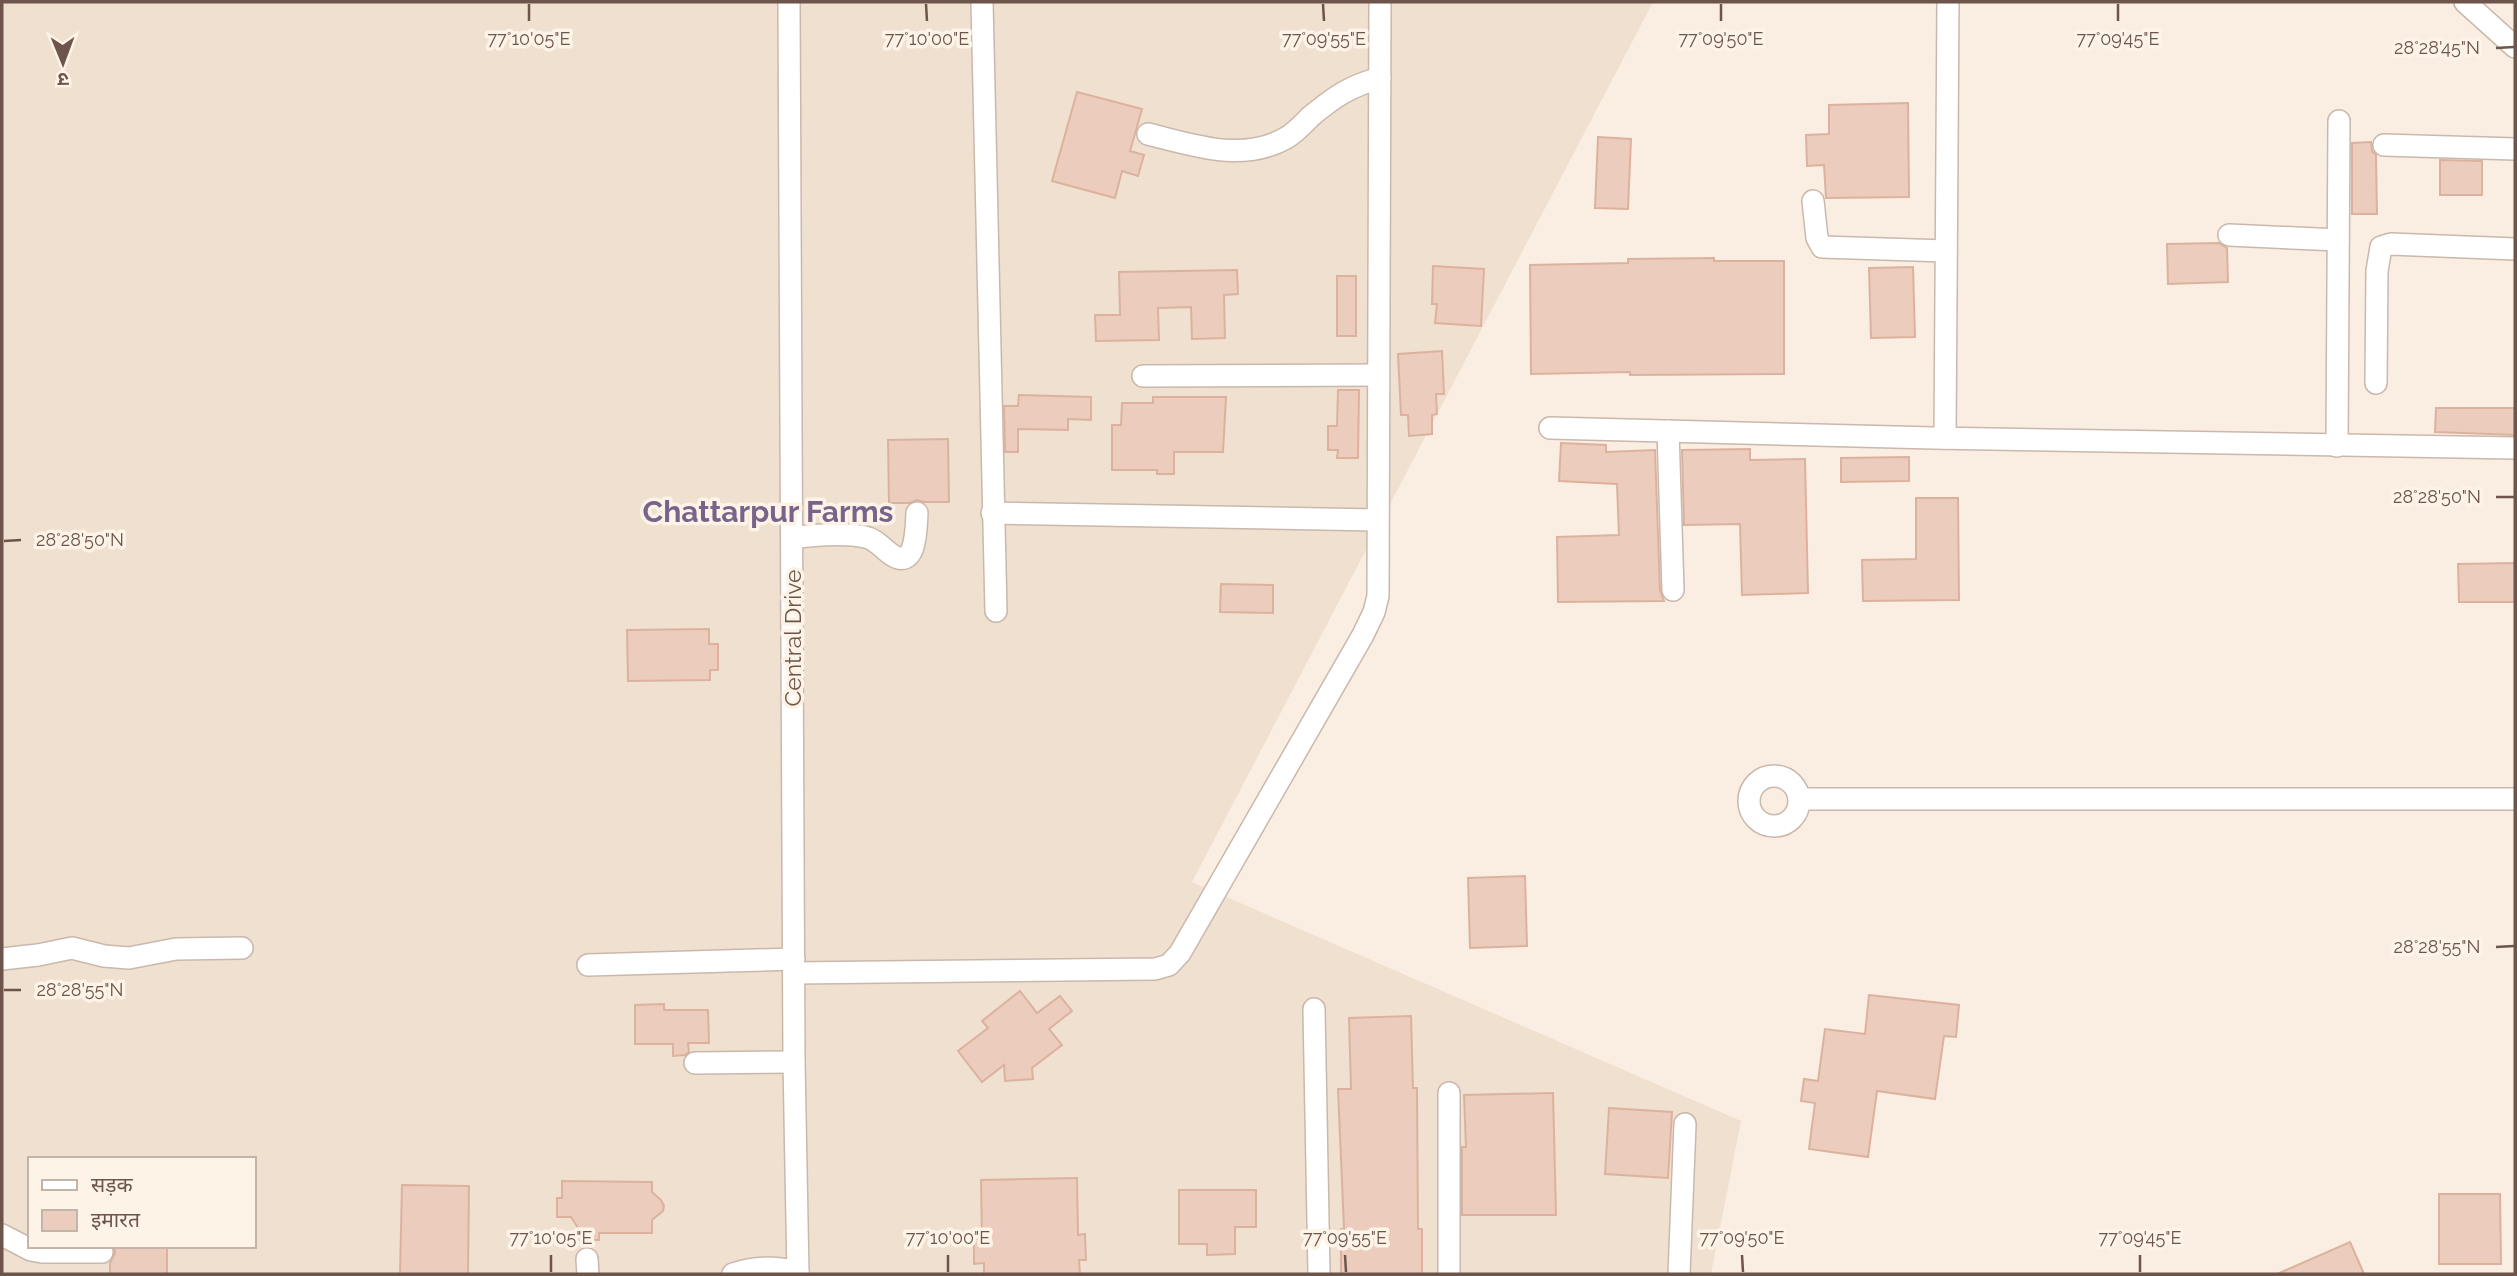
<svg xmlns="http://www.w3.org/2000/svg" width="2517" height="1276" viewBox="0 0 2517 1276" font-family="Raleway,'Noto Sans Devanagari',sans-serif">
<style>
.residential{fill:#f0e0d0;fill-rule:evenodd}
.building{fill:#ecccbc;stroke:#dcb29e;stroke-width:2}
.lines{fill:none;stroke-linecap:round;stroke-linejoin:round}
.minor-casing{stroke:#cab8ac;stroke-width:24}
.minor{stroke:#fff;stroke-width:21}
.ticks{fill:none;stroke:#6d554b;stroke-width:2.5}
.labels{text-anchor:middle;stroke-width:7;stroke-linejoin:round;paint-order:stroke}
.street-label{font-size:23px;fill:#6d554b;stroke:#fdf3e7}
.district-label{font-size:30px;font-weight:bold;fill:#7a638a;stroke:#fdf3e7}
.ticks-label{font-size:18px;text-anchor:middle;fill:#6d554b;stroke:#fdf3e7;stroke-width:7;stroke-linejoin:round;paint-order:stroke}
</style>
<rect width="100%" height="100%" fill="#f9eee1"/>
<path class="residential" d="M2 2H1653L1192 882 1741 1121 1711 1274H2ZM30 1159H254V1246H30Z"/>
<g class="building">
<path d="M1077 92 1142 109 1130 151 1144 155 1138 176 1122 171 1115 198 1052 181Z"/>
<path d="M1908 103 1909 197 1826 198 1824 165 1807 166 1806 135 1829 134V105Z"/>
<path d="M1598 137 1631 139 1628 209 1595 208Z"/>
<path d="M2371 142 2372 151 2376 155 2377 214H2352V143Z"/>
<path d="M2440 160 2482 161V195H2440Z"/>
<path d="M2219 243 2227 248 2228 282 2168 284 2167 244Z"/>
<path d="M1714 258V261H1784V374L1630 375V372L1531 374 1530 265 1628 263V259Z"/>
<path d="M1433 266 1484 269 1481 326 1435 323 1437 304H1432Z"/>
<path d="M1913 267 1915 337 1871 338 1869 268Z"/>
<path d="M1237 270 1238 294 1224 295 1225 338 1192 339 1191 307 1158 308 1159 340 1096 341 1095 315H1120L1119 272Z"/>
<rect x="1337" y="276" width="19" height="60"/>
<path d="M1442 351 1444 394H1436L1437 414 1432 415V434L1409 436 1408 415H1401L1398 354Z"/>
<path d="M1338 390H1359L1358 458H1337L1338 450H1328V426H1337Z"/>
<path d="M1019 395 1091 397V420L1068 419V430L1018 429V452H1005L1004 406H1018Z"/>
<path d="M1153 397H1226L1223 452H1174V474H1157V470H1112V425H1121L1122 403H1153Z"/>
<path d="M2436 408H2515V435L2435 432Z"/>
<path d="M948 439 949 502H924L917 500 910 503H889L888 440Z"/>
<path d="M1561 443 1606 445V452L1655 450 1660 590 1664 601 1558 602 1557 537 1619 535 1617 484 1559 481Z"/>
<path d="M1750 449V460L1805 459 1808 593 1742 595 1740 524 1684 525 1682 450Z"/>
<path d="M1909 457V481L1841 482V458Z"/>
<path d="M1916 498H1958L1959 600 1863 601 1862 560 1916 559Z"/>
<path d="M2515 563V602H2459L2458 564Z"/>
<path d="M1221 584 1273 585V613L1220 612Z"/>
<path d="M709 629V644H718V670H710V680L628 681 627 630Z"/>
<path d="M1525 876 1527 946 1470 948 1468 878Z"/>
<path d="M1020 991 1037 1013 1060 996 1072 1011 1049 1029 1062 1045 1032 1068 1033 1079 1005 1081 1004 1065 982 1082 958 1051 988 1028 982 1021Z"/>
<path d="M1869 995 1959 1005 1956 1037 1944 1036 1935 1099 1877 1091 1868 1157 1809 1149 1815 1103 1801 1101 1804 1079 1818 1081 1825 1029 1865 1034Z"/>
<path d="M664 1004V1010H708L709 1043H688L689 1052 685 1055 673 1056V1044H635V1005Z"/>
<path d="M1411 1016 1413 1088H1417L1418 1229H1422V1274H1341V1229H1344L1338 1089H1351L1349 1018Z"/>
<path d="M1553 1093 1556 1215H1462V1147H1466L1464 1095Z"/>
<path d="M1609 1108 1672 1112 1668 1178 1605 1174Z"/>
<path d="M1077 1178 1078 1235 1085 1234 1086 1260H1079L1080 1274H984V1263L974 1264V1239H982L981 1180Z"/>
<path d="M562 1181 652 1182V1192L661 1200 664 1206 663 1211 652 1220V1233H599V1240H578V1228L571 1217H557V1198H562Z"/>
<path d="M402 1185 469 1186 468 1274H400Z"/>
<path d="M1179 1190H1256V1227H1235V1254L1207 1255V1244H1179Z"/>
<path d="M2439 1194H2500L2501 1264H2439Z"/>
<path d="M2350 1242 2364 1274H2277Z"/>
<path d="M114 1246H167V1274H110V1263L115 1253Z"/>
</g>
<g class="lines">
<defs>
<g id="minor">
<path d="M789 2 794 1062 798 1274"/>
<path d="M982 2 996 611"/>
<path d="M2465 2 2515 47"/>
<path d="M1148 134C1193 145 1242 163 1286 138 1295 133 1303 124 1310 117 1334 97 1350 86 1380 78"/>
<path d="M2384 145 2515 149"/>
<path d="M1813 201 1817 238 1822 247 1946 251"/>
<path d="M2229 235 2338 240"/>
<path d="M1143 376 1378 375"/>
<path d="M2376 383 2377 271 2381 247 2391 244 2515 249"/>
<path d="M1550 428 1933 438 2515 448"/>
<path d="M1668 431 1673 590"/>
<path d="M1945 438 1948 2"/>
<path d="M2337 446 2339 121"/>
<path d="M992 513 1376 520"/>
<path d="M792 537C815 536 842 532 865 537 876 539 883 549 892 555 917 571 916 527 917 513"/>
<circle cx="1774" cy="801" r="25"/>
<path d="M1799 799H2515"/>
<path d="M2 959 38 955 72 948 104 956 129 958 176 949 242 948"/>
<path d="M588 965 794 959"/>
<path d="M794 973 1155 969 1169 965 1180 953 1363 635 1374 612 1378 596 1380 2"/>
<path d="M1314 1009 1319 1274"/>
<path d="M695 1063 794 1062"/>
<path d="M2 1235 31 1250 42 1252H102"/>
<path d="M587 1259 588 1274"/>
<path d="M733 1274C756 1266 774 1267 798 1272"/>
<path d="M1449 1274V1093"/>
<path d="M1679 1274 1685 1124"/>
</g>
</defs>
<use href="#minor" class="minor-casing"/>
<use href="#minor" class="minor"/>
</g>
<path class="ticks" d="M529 4V21M926 4 927 21M1323 4 1324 21M1721 4V21M2118 4V21M2496 48 2514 47M2496 497H2514M4 541 21 540M2496 947 2514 946M4 990H21M551 1255V1272M948 1255V1272M1345 1255 1346 1272M1742 1255 1743 1272M2140 1255V1272"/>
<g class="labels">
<g class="street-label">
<text transform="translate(793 638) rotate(-90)" y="8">Central Drive</text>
</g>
<g class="district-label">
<text x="768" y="522">Chattarpur Farms</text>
</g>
</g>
<g class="ticks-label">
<text x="529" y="45">77°10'05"E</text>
<text x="927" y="45">77°10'00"E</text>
<text x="1324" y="45">77°09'55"E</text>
<text x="1721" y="45">77°09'50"E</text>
<text x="2118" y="45">77°09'45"E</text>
<text x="2437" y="54">28°28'45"N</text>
<text x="2437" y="503">28°28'50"N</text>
<text x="80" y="546">28°28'50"N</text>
<text x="2437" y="953">28°28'55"N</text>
<text x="80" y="996">28°28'55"N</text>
<text x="551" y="1244">77°10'05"E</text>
<text x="948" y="1244">77°10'00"E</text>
<text x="1345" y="1244">77°09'55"E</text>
<text x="1742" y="1244">77°09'50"E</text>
<text x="2140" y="1244">77°09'45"E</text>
</g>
<rect width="2517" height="1276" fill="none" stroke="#6d554b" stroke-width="7"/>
<rect x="28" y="1157" width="228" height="91" fill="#fdf3e7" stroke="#c3b4a9" stroke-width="2"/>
<rect x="42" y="1180" width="35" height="10" fill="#ffffff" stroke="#c3b4a9" stroke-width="2"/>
<text x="91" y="1192" font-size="21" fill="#6d554b">सड़क</text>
<rect x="42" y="1210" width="35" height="21" fill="#ecccbc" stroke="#c3b4a9" stroke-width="2"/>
<text x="91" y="1227" font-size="21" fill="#6d554b">इमारत</text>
<g transform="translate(63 63) rotate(179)" stroke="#fdf3e7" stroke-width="5" paint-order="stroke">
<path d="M0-5L12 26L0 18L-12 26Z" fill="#6d554b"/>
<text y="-10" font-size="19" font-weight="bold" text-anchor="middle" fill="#6d554b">उ</text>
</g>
</svg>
